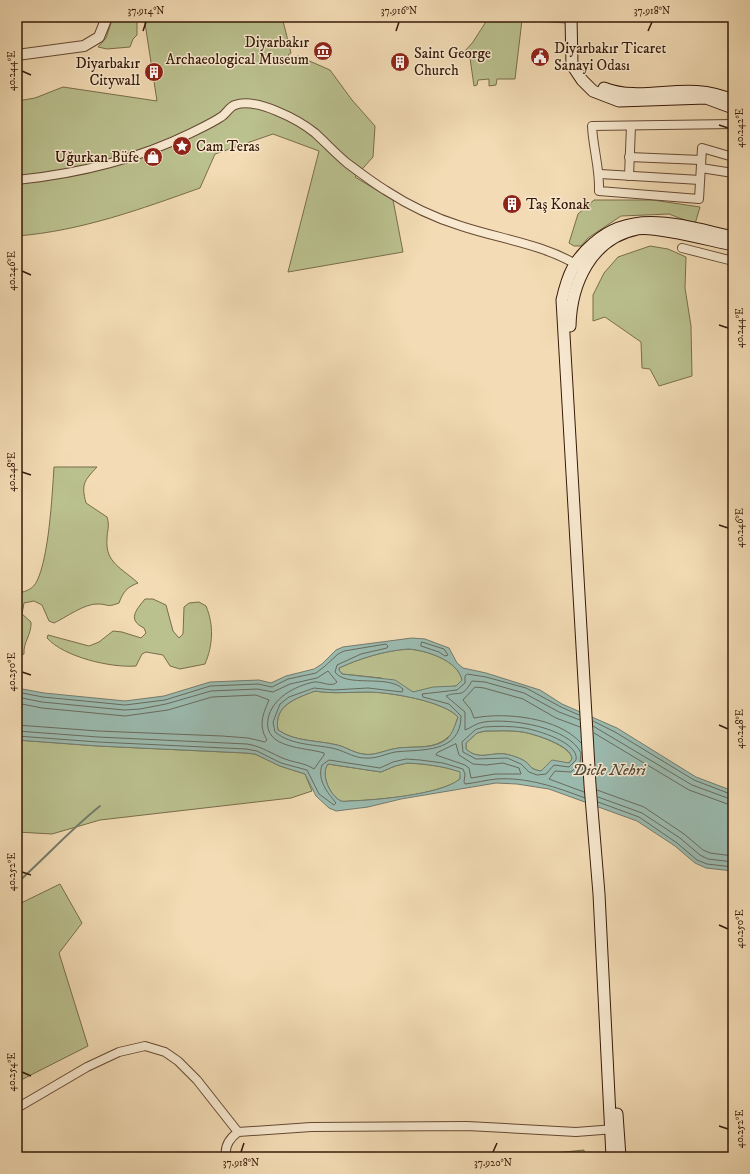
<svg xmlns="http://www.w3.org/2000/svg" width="750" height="1174" viewBox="0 0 750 1174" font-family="'IM FELL DW Pica',serif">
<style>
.green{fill:#bac08e;stroke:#786d4b}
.water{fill:#9bbbb0;stroke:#737b6d;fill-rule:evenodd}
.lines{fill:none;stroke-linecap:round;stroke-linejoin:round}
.shore{stroke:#696a5c;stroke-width:1}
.stream{stroke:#737b6d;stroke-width:2}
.minor-casing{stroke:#664a33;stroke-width:10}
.tertiary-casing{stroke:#664a33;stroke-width:12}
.secondary-casing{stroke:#371a08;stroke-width:13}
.minor{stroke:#f7e8cf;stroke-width:8}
.tertiary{stroke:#f7e8cf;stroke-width:10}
.secondary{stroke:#f7e8cf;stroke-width:11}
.ticks{fill:none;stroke:#371a08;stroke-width:1.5}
.labels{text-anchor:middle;stroke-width:3;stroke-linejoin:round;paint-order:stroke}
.poi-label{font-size:15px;fill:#371a08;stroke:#f7e8cf;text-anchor:start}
.water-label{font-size:16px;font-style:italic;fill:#554a3a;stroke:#f7e8cf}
.neatline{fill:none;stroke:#371a08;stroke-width:1.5}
.ticks-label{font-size:10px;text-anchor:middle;fill:#371a08}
</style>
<rect width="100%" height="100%" fill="#f3dcb5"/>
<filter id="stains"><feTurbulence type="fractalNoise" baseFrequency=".005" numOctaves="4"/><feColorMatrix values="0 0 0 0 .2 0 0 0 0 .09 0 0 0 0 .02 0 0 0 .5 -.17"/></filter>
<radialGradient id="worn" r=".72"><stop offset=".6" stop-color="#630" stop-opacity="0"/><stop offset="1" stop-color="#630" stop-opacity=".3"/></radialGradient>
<g class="green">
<path d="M113 17H137V35L133 39 130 47 107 49 98 47 106 38Z"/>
<path d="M144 17H282L291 53 288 55 290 60 298 56 330 70 352 100 375 126 373 157 355 177 393 200 403 252 288 272 319 151 273 134 215 154 200 188C141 209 81 231 17 236V101L35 98 63 87 157 101Z"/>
<path d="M502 17H566V23L522 20 515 79H497L496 85 489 86V79L478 80 477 85 474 86 470 58 465 51 473 42 487 20 497 22Z"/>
<path d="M594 200H653L700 207 695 224 669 214 621 216 588 238 581 246H574L569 243 578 214Z"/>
<path d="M650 246 668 249 686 257 685 288 691 326 692 376 659 386 650 369 642 368 641 342 605 317 593 321V295L604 273 618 257Z"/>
<path d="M54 467H97C84 481 81 484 86 503L107 517C110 526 107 531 107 539 105 563 122 568 138 583 127 587 123 592 119 603 106 608 109 604 98 604 85 603 65 618 54 623L49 621 42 605 34 601 24 603 22 614 31 622C32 634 23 642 24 654L17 657V599L19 593C27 591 33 589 37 581 49 556 52 497 54 467Z"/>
<path d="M145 599H153L166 605 173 631 179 638 183 634 184 607 189 603 199 602 206 606C214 625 213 645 205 664L180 669 170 666 163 655 146 652 142 654 136 666C111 668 64 657 47 638L48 635 89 646 99 642 113 631 122 632 141 638 146 633 144 628C127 620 136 610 145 599Z"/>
<path d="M408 649C425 650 458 660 462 680L456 686 413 692 381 678 342 674 339 670V668C361 658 383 651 408 649Z"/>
<path d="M315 691C333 694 350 692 368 692 389 692 444 701 458 717 455 725 454 733 447 738 432 751 410 745 393 749 383 751 374 756 363 754 354 753 346 747 337 745 317 740 295 742 278 730 273 705 297 698 315 691Z"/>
<path d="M485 731C498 731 511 730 523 732 534 734 572 746 572 759L569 763 551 761 541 771C528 769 532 765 523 760 519 758 511 755 505 754 491 752 479 761 466 749V743L477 733Z"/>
<path d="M17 740 98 746 246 753 255 754 280 766 305 774 312 791 291 798 100 820 52 834 17 832Z"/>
<path d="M407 763C426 764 443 766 461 772L460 779C440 795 377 800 350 801 347 801 343 802 341 801 330 796 320 774 328 764L381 772 395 766Z"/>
<path d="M60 884 82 923 59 953 88 1046 17 1082V905Z"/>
<path d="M584 1150 585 1157H516Z"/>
</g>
<path class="water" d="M412 638 425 639 449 648 457 663 463 668 486 673 540 690 562 704 617 728 696 777 733 791V871L706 868 695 863 675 846 637 821 549 789 517 784 496 783 401 799 368 807 336 811 329 808 316 796 305 774 280 766 255 754 246 753 98 746 17 740V688L44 693 125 701 164 696 210 682 259 680 271 683 286 676 314 669 322 664 336 650 343 647ZM408 649C425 650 458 660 462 680L456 686 433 687 413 692 395 680 342 674 339 670V668C361 658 384 651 408 649ZM315 691C333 694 350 692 368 692 389 692 444 701 458 717 455 725 453 733 447 739 432 751 410 745 393 749 383 751 374 756 363 754 354 753 346 747 337 745 317 740 295 742 278 730 273 705 297 698 315 691ZM485 731C497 731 511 730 523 732 534 734 572 745 572 759L569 763 552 760 541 771C528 769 532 765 523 760 519 758 511 755 505 754 491 752 479 761 466 749V743L477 733ZM407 763C426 764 443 766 460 772V779C440 795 376 800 350 801 347 801 343 802 341 801 330 796 320 774 328 764L381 772 395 766Z"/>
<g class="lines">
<g class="shore">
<path d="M422 642 444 649 448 655 445 656 439 652 421 646Z"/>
<path d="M17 692 43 697 125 705 165 700 210 686 258 684 272 687 288 679 316 673 324 667 338 654 344 651 386 644 388 646 387 648 361 654 337 665 335 672C346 688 388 674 403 689L402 692 368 688 333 690 314 688 289 697 280 704 273 722 275 732C292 746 316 744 336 749 346 752 355 758 365 758 376 759 385 754 395 752 421 749 461 754 461 716L449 704 423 697 422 694 457 690 465 683V676L467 674 486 677 526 688 561 707 579 715"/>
<path d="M17 697 42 702 124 710 140 709 166 704 211 691 257 689 273 692 290 684 317 678 328 671 337 682C332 688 321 681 314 682 295 686 272 698 268 719 263 749 305 747 324 753V755L314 769C305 763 296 763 285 759 272 754 261 746 247 744L98 737 17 731"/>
<path d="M17 703 42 708 125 716 168 710 212 697 256 695 269 700C263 714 258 725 267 740L265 742 248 738 222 736 98 731 17 725"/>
<path d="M580 720 559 712 524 693 485 682 472 681C461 700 459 690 446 696L465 712V730C471 728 476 723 484 722 510 718 569 727 581 753L580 763 571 772 555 771 549 779 584 792"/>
<path d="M593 721 615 732 694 780 733 795"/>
<path d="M593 726 692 785 733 800"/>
<path d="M484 727C497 726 512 726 524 728 537 730 580 743 576 760L569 767 554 765 546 774 537 775 529 772 521 764 507 758 476 759 463 752 462 742 475 730Z"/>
<path d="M580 727 556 718 523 699 484 688 475 687 463 700 471 710 474 718C505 712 558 717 581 743"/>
<path d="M594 733 689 790 733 806"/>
<path d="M17 736 98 742 246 749 257 751 281 763 307 770 319 794 334 805 336 803C327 792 317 780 322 765L329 760 380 768 393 762 406 759 420 760 443 763 463 769 465 774 464 782 465 784C475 783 486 780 496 779 527 777 556 787 585 798"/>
<path d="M456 744 459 755 473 764 486 765 503 763 519 768 521 774H495L471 778 469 768 465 765 436 755 437 753Z"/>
<path d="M597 790 644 807 684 834 703 850 710 853 733 856"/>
<path d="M598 797 642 813 680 838 700 855 708 859 733 862"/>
<path d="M598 802 639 817 677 843 697 860 707 864 733 867"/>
</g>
<path class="stream" d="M17 883C45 858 70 830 100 806"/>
<defs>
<g id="minor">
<path d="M733 124 592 126C593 148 600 169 599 191L699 199 702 148 733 157"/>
<path d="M629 157 701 160"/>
<path d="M701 168 733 173"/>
<path d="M600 174 700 180"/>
<path d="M629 176 631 126"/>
<path d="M17 180C76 174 138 159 191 133 201 128 212 123 221 117 226 114 230 106 235 105 256 97 299 120 315 133 326 143 336 154 347 163 359 172 372 182 385 190 408 205 435 218 461 226 500 239 543 244 579 266"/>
<path d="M682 248 733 261"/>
<path d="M17 1108 87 1067 119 1052 145 1046 165 1052 178 1061 197 1080 238 1132"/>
<path d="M226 1157C224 1146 230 1138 238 1132L311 1127 467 1126 576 1132 615 1129"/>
</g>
<path id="tertiary" d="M17 55 84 46 99 37 107 17"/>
<g id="secondary">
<path d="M571 17 572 65 582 80 593 91 619 101 706 98 733 108"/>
<path d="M604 88C645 104 687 79 732 100"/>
<path d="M570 326C571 284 591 238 637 229 655 225 712 241 733 245"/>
<path d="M617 1114 620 1157"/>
<path d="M612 1157 599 894 590 785 562 300C568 274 574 260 594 243 634 207 686 227 733 237"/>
</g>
</defs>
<use href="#minor" class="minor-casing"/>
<use href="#tertiary" class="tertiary-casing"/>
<use href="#secondary" class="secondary-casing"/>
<use href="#minor" class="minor"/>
<use href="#tertiary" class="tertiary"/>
<use href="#secondary" class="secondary"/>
</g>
<path class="ticks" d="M143 31 146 22M396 31 399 22M648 31 652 22M22 71 31 75M719 125 728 128M22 271 31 275M719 325 728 328M22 472 31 475M719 525 728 528M22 672 31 675M719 725 728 729M22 872 31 875M719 925 728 929M22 1072 31 1076M719 1126 728 1129M241 1152 244 1143M493 1152 497 1143"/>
<defs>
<symbol id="museum-disc" viewBox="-11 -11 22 22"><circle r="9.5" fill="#8f2418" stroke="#f7e8cf"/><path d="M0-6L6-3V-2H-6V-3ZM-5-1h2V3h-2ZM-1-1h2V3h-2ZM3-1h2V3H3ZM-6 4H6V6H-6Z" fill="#fff"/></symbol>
<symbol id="civic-disc" viewBox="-11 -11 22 22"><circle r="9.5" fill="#8f2418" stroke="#f7e8cf"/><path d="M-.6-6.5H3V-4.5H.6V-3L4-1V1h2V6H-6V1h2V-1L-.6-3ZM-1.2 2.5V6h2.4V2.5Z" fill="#fff"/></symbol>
<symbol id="building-disc" viewBox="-11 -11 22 22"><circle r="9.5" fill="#8f2418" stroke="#f7e8cf"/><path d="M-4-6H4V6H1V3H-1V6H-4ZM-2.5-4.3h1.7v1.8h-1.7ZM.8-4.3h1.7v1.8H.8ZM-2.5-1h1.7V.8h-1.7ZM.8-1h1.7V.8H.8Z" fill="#fff"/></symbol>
<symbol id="sight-disc" viewBox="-11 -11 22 22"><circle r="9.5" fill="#8f2418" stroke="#f7e8cf"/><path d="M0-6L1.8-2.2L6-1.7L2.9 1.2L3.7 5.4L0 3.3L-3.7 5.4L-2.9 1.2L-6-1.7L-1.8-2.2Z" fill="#fff"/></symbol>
<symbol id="shop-disc" viewBox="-11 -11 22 22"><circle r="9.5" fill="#8f2418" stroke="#f7e8cf"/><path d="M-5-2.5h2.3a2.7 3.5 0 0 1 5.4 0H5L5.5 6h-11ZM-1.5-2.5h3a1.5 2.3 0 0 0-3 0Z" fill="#fff"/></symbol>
</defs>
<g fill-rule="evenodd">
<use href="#museum-disc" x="312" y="40" width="22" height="22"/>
<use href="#civic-disc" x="529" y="46" width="22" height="22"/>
<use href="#building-disc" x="389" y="51" width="22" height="22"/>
<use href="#building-disc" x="143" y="61" width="22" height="22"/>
<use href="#sight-disc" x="171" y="135" width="22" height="22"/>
<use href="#shop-disc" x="142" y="146" width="22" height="22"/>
<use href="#building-disc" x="501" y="193" width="22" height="22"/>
</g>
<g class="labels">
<g class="poi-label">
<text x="309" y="47" text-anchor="end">Diyarbakır<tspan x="309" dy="17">Archaeological Museum</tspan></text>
<text x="554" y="53">Diyarbakır Ticaret<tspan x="554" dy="17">Sanayi Odası</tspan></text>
<text x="414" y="58">Saint George<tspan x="414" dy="17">Church</tspan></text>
<text x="140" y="68" text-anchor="end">Diyarbakır<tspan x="140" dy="17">Citywall</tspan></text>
<text x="196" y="151">Cam Teras</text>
<text x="139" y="162" text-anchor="end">Uğurkan Büfe</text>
<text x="526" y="209">Taş Konak</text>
</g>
<g class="water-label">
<text x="609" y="775">Dicle Nehri</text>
</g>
</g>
<rect width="750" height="1174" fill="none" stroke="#f3dcb5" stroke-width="44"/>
<rect x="22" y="22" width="706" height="1130" class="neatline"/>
<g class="ticks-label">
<text x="146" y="14">37.914°N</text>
<text x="399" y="14">37.916°N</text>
<text x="652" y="14">37.918°N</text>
<text transform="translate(11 71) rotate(-90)" y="4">40.244°E</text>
<text transform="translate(739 128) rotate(-90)" y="4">40.242°E</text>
<text transform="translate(11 271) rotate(-90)" y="4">40.246°E</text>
<text transform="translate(739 328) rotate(-90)" y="4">40.244°E</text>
<text transform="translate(11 472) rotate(-90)" y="4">40.248°E</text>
<text transform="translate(739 528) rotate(-90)" y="4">40.246°E</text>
<text transform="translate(11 672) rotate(-90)" y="4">40.250°E</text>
<text transform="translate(739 729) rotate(-90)" y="4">40.248°E</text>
<text transform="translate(11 872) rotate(-90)" y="4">40.252°E</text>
<text transform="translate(739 929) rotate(-90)" y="4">40.250°E</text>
<text transform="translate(11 1072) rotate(-90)" y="4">40.254°E</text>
<text transform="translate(739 1129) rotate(-90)" y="4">40.252°E</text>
<text x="241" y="1166">37.918°N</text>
<text x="493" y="1166">37.920°N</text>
</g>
<rect width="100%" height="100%" filter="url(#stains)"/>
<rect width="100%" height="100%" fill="url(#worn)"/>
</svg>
